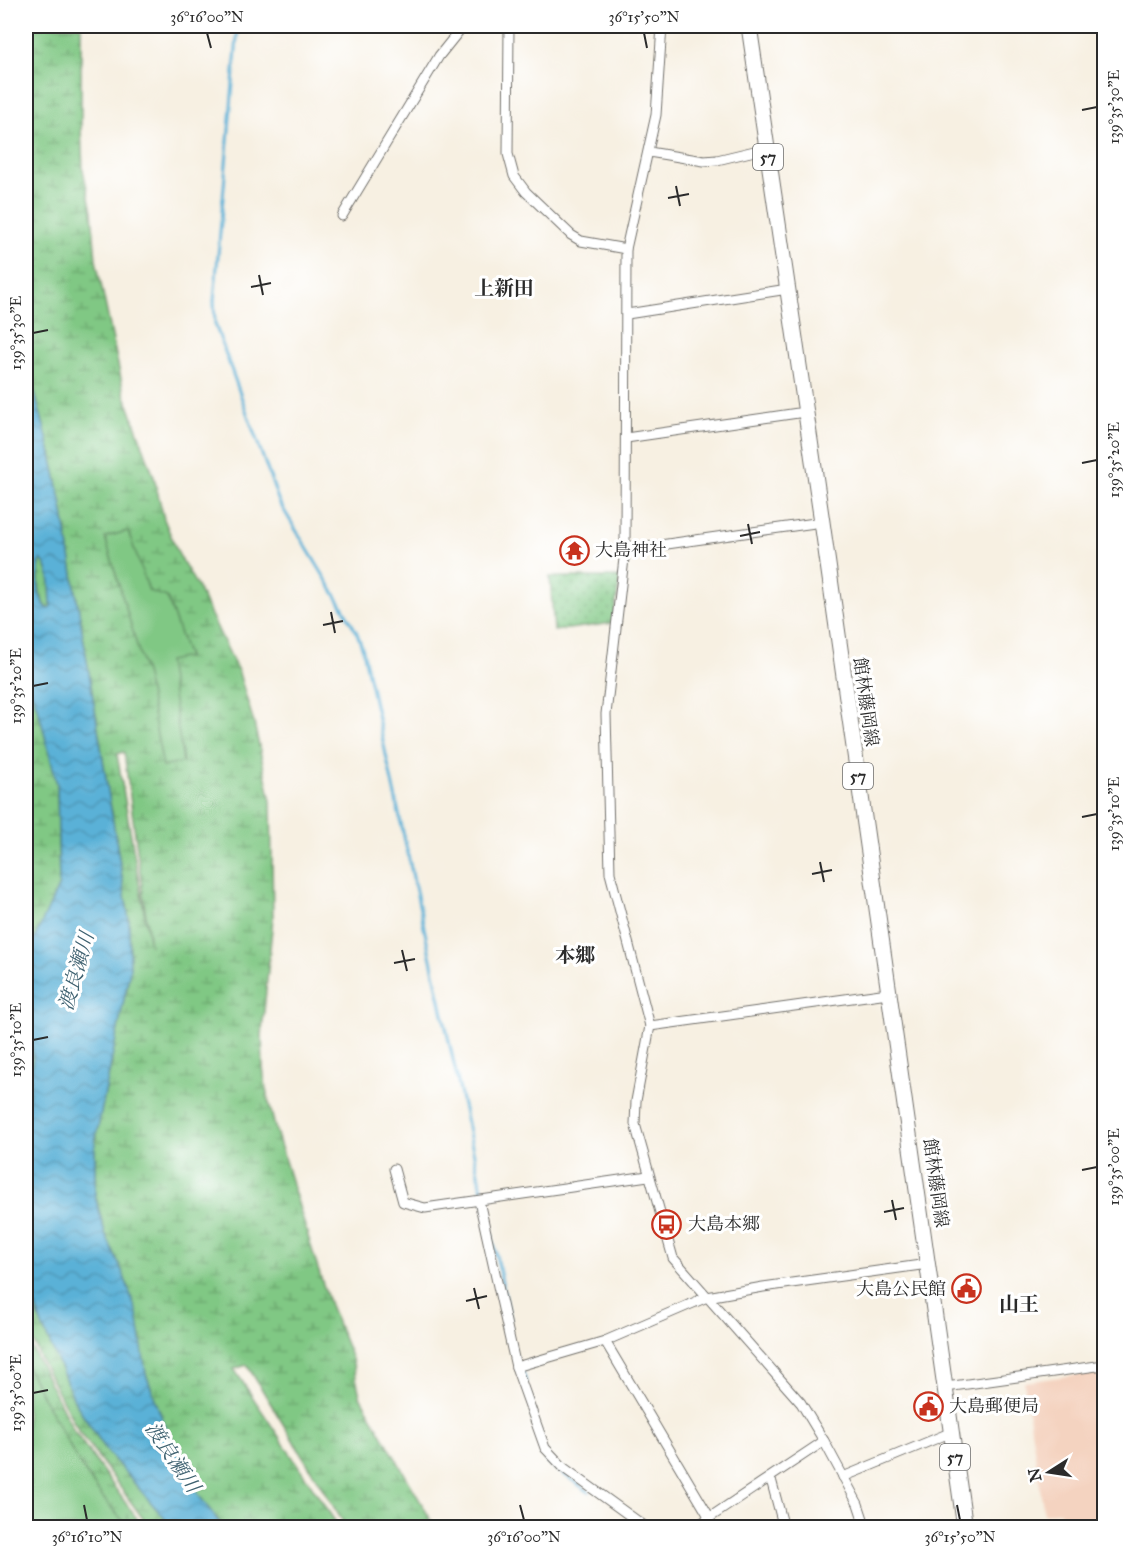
<svg xmlns="http://www.w3.org/2000/svg" width="1130" height="1553" viewBox="0 0 1130 1553" font-family="'IM FELL Great Primer','Noto Serif JP',serif">
<style>
.built{fill:#f4d3c0}
.wetland{fill:url(#wetland-marsh);stroke:#567a58;stroke-width:1.5;fill-rule:evenodd}
.park{fill:url(#park-dots);stroke:#567a58;stroke-width:1.5}
.pitch{fill:#80c884;stroke:#567a58;stroke-width:1.5}
.water{fill:url(#water-waves);stroke:#426e81;stroke-width:1.5;fill-rule:evenodd}
.lines{fill:none;stroke-linecap:round;stroke-linejoin:round}
.stream{stroke:#5ab1d7;stroke-width:3}
.street-casing{stroke:#72706b;stroke-width:11}
.primary-casing{stroke:#72706b;stroke-width:17}
.street{stroke:#fff;stroke-width:9}
.primary{stroke:#fff;stroke-width:15}
.ticks{fill:none;stroke:#2b2b2b;stroke-width:2}
.labels{text-anchor:middle;stroke-width:6;stroke-linejoin:round;paint-order:stroke}
.shield{fill:#fff;stroke:#6b6b6b;stroke-width:1.5}
.shield-label{font-size:16px;font-weight:bold;fill:#2b2b2b}
.poi-label{font-size:18px;fill:#2b2b2b;stroke:#fff;text-anchor:start}
.street-label{font-size:18px;fill:#2b2b2b;stroke:#fff}
.neighbourhood-label{font-size:20px;font-weight:bold;fill:#2b2b2b;stroke:#fff}
.water-label{font-size:20px;font-style:italic;fill:#3e6170;stroke:#fff}
.neatline{fill:none;stroke:#2b2b2b;stroke-width:2}
.ticks-label{font-size:15px;text-anchor:middle;fill:#2b2b2b}
</style>
<defs>
<pattern id="wetland-marsh" width="20" height="14" patternUnits="userSpaceOnUse" patternTransform="scale(1.5)"><rect width="20" height="14" fill="#80c884"/><path d="M1 5h8M5 5V1M11 12h8M15 12V8" fill="none" stroke="#69a36c"/></pattern>
<pattern id="park-dots" width="8" height="8" patternUnits="userSpaceOnUse" patternTransform="scale(1.5)"><rect width="8" height="8" fill="#80c884"/><path d="M2 2h.1M6 6h.1" fill="none" stroke="#69a36c" stroke-width="1.8" stroke-linecap="round"/></pattern>
<pattern id="water-waves" width="16" height="10" patternUnits="userSpaceOnUse" patternTransform="scale(1.5)"><rect width="16" height="10" fill="#5ab1d7"/><path d="M0 5q4-4 8 0t8 0" fill="none" stroke="#4b90af"/></pattern>
</defs>
<rect width="100%" height="100%" fill="#fff"/>
<filter id="ink" filterUnits="userSpaceOnUse"><feTurbulence type="fractalNoise" baseFrequency=".0167" numOctaves="2"/><feDisplacementMap in="SourceGraphic" scale="12" xChannelSelector="R" yChannelSelector="G"/><feConvolveMatrix kernelMatrix="1 2 1 2 8 2 1 2 1" color-interpolation-filters="sRGB"/></filter>
<filter id="wash" filterUnits="userSpaceOnUse"><feTurbulence type="fractalNoise" baseFrequency=".008" numOctaves="4" result="noise"/><feDisplacementMap in="SourceGraphic" scale="24" xChannelSelector="R" yChannelSelector="G"/><feGaussianBlur stdDeviation="1.35" result="paint"/><feColorMatrix in="noise" values="0 0 0 0 0 0 0 0 0 0 0 0 0 0 0 0 0 1.4 0 .05"/><feComposite in="paint" operator="in"/></filter>
<g filter="url(#wash)">
<rect width="100%" height="100%" fill="#f7f0e2"/>
<path class="built" d="M1104 1371V1527H1063L1060 1511 1044 1514 1024 1382Z"/>
<g class="wetland">
<path d="M26 26H81V128L83 170 92 211 96 260 124 393 154 477 164 519 178 553 198 588 239 673 254 723 271 801 273 918 262 1032 263 1068 267 1095 276 1131 318 1269 330 1305 352 1359 360 1396 435 1527H346L247 1365 234 1369 339 1527H223L200 1497 163 1421 146 1374 123 1273 105 1233 95 1196V1142L130 970 129 920 61 500 48 441 26 361ZM123 752H124L150 946 117 754Z"/>
<path d="M40 558C52 570 50 590 51 606L48 610C36 595 39 576 40 558Z"/>
<path d="M26 678 39 712 57 784 59 885 26 960Z"/>
<path d="M26 993 33 1056 26 1126Z"/>
<path d="M26 1284 31 1294 42 1325 76 1404 106 1450 172 1527H149L77 1428 43 1364 26 1326Z"/>
<path d="M26 1336 74 1431 143 1527H128L103 1498 80 1465 26 1366Z"/>
</g>
<path class="park" d="M550 577H620L613 623 554 631Z"/>
<g class="pitch">
<path d="M128 531 149 591 167 597 188 657 168 661 183 762 163 767 146 676 105 537Z"/>
<path d="M26 1366 80 1465 103 1498 128 1527H26Z"/>
</g>
<path class="water" d="M26 361 48 441 61 500 129 920 130 970 95 1142V1196L105 1233 123 1273 137 1313 146 1374 163 1421 200 1497 223 1527H172L106 1450 76 1404 42 1325 31 1294 26 1284V1126L33 1056 26 993V957L59 885 57 784 39 712 26 678ZM41 559C52 570 50 591 51 606L48 609C36 597 37 574 41 559Z"/>
<g class="lines">
<g class="stream">
<path d="M238 26 214 301 215 324 279 502 342 606 357 633 363 650 510 1319"/>
<path d="M522 1369 526 1382"/>
<path d="M545 1459 555 1468 589 1492"/>
</g>
</g>
</g>
<g filter="url(#ink)">
<g class="lines">
<defs>
<g id="street">
<path d="M509 26 508 154 514 176 526 192 571 235 581 241 626 249"/>
<path d="M662 26 656 115 626 249 625 550 606 714 610 873 650 1026 636 1101 635 1124 673 1258 801 1403 824 1441 858 1504 866 1528"/>
<path d="M649 152 704 161 717 160 767 148"/>
<path d="M342 216 439 56 463 26"/>
<path d="M627 314 788 289"/>
<path d="M626 438 805 412"/>
<path d="M625 550 822 522"/>
<path d="M650 1026 888 993"/>
<path d="M394 1169 403 1202 425 1208 648 1176"/>
<path d="M479 1201 516 1367 545 1448 564 1468 647 1528"/>
<path d="M605 1341 710 1518"/>
<path d="M516 1367 605 1341 707 1297 763 1287 928 1264"/>
<path d="M946 1387 1104 1365"/>
<path d="M843 1477 952 1432"/>
<path d="M769 1480 772 1483 784 1528"/>
<path d="M694 1528 824 1441"/>
</g>
<path id="primary" d="M749 26 822 522 965 1528"/>
</defs>
<use href="#street" class="street-casing"/>
<use href="#primary" class="primary-casing"/>
<use href="#street" class="street"/>
<use href="#primary" class="primary"/>
</g>
</g>
<path class="ticks" d="M207 33 211 48M644 33 647 48M1082 110 1097 107M676 186 680 206M668 198 689 194M259 275 263 295M251 287 271 283M33 333 48 330M1082 463 1097 460M748 524 752 544M740 536 760 532M331 612 335 633M323 625 343 621M33 686 48 683M1082 817 1097 814M820 862 824 882M812 874 832 870M402 950 407 971M394 963 415 959M33 1040 48 1037M1082 1170 1097 1167M892 1200 896 1220M884 1212 904 1208M474 1288 479 1309M466 1301 487 1296M33 1393 48 1390M84 1505 87 1520M520 1505 524 1520M957 1505 960 1520"/>
<defs>
<symbol id="temple-ring" viewBox="-11 -11 22 22"><circle r="9.5" fill="#fff" stroke="#c8321e" stroke-width="1.5"/><path d="M0-6L5-2H3V0L6.5 2.5H4V6H1.5V3h-3V6H-4V2.5H-6.5L-3 0V-2H-5Z" fill="#c8321e"/></symbol>
<symbol id="bus-ring" viewBox="-11 -11 22 22"><circle r="9.5" fill="#fff" stroke="#c8321e" stroke-width="1.5"/><path d="M-5-6H5V4H4V6H2V4H-2V6H-4V4H-5ZM-3.5-4V0h7V-4ZM-3.5 1.2v1.5H-2V1.2ZM2 1.2v1.5H3.5V1.2Z" fill="#c8321e"/></symbol>
<symbol id="civic-ring" viewBox="-11 -11 22 22"><circle r="9.5" fill="#fff" stroke="#c8321e" stroke-width="1.5"/><path d="M-.6-6.5H3V-4.5H.6V-3L4-1V1h2V6H-6V1h2V-1L-.6-3ZM-1.2 2.5V6h2.4V2.5Z" fill="#c8321e"/></symbol>
</defs>
<g fill-rule="evenodd">
<use href="#temple-ring" x="558" y="534" width="33" height="33"/>
<use href="#bus-ring" x="650" y="1208" width="33" height="33"/>
<use href="#civic-ring" x="950" y="1272" width="33" height="33"/>
<use href="#civic-ring" x="912" y="1390" width="33" height="33"/>
</g>
<g class="labels">
<g class="shield">
<rect x="753" y="144" width="30" height="26" rx="4.5"/>
<rect x="843" y="763" width="30" height="26" rx="4.5"/>
<rect x="940" y="1444" width="30" height="26" rx="4.5"/>
</g>
<g class="shield-label">
<text x="768" y="163">57</text>
<text x="858" y="782">57</text>
<text x="955" y="1463">57</text>
</g>
<g class="poi-label">
<text x="595" y="556">大島神社</text>
<text x="688" y="1230">大島本郷</text>
<text x="946" y="1295" text-anchor="end">大島公民館</text>
<text x="949" y="1412">大島郵便局</text>
</g>
<g class="street-label">
<text transform="translate(866 702) rotate(82)" y="6">館林藤岡線</text>
<text transform="translate(936 1183) rotate(82)" y="6">館林藤岡線</text>
</g>
<g class="neighbourhood-label">
<text x="504" y="295">上新田</text>
<text x="575" y="962">本郷</text>
<text x="1019" y="1311">山王</text>
</g>
<g class="water-label">
<text transform="translate(76 971) rotate(-74)" y="7">渡良瀬川</text>
<text transform="translate(173 1457) rotate(56)" y="7">渡良瀬川</text>
</g>
</g>
<rect width="1130" height="1553" fill="none" stroke="#fff" stroke-width="66"/>
<g transform="translate(1049 1472) rotate(258)" stroke="#ffffff" stroke-width="4.5" paint-order="stroke">
<path d="M0-4.5L10 22L0 15L-10 22Z" fill="#2b2b2b"/>
<text y="-9" font-size="16" font-weight="bold" text-anchor="middle" fill="#2b2b2b">N</text>
</g>
<rect x="33" y="33" width="1064" height="1487" class="neatline"/>
<g class="ticks-label">
<text x="207" y="22">36°16'00"N</text>
<text x="644" y="22">36°15'50"N</text>
<text transform="translate(1114 107) rotate(-90)" y="5">139°35'30"E</text>
<text transform="translate(16 333) rotate(-90)" y="5">139°35'30"E</text>
<text transform="translate(1114 460) rotate(-90)" y="5">139°35'20"E</text>
<text transform="translate(16 686) rotate(-90)" y="5">139°35'20"E</text>
<text transform="translate(1114 814) rotate(-90)" y="5">139°35'10"E</text>
<text transform="translate(16 1040) rotate(-90)" y="5">139°35'10"E</text>
<text transform="translate(1114 1167) rotate(-90)" y="5">139°35'00"E</text>
<text transform="translate(16 1393) rotate(-90)" y="5">139°35'00"E</text>
<text x="87" y="1542">36°16'10"N</text>
<text x="524" y="1542">36°16'00"N</text>
<text x="960" y="1542">36°15'50"N</text>
</g>
</svg>
